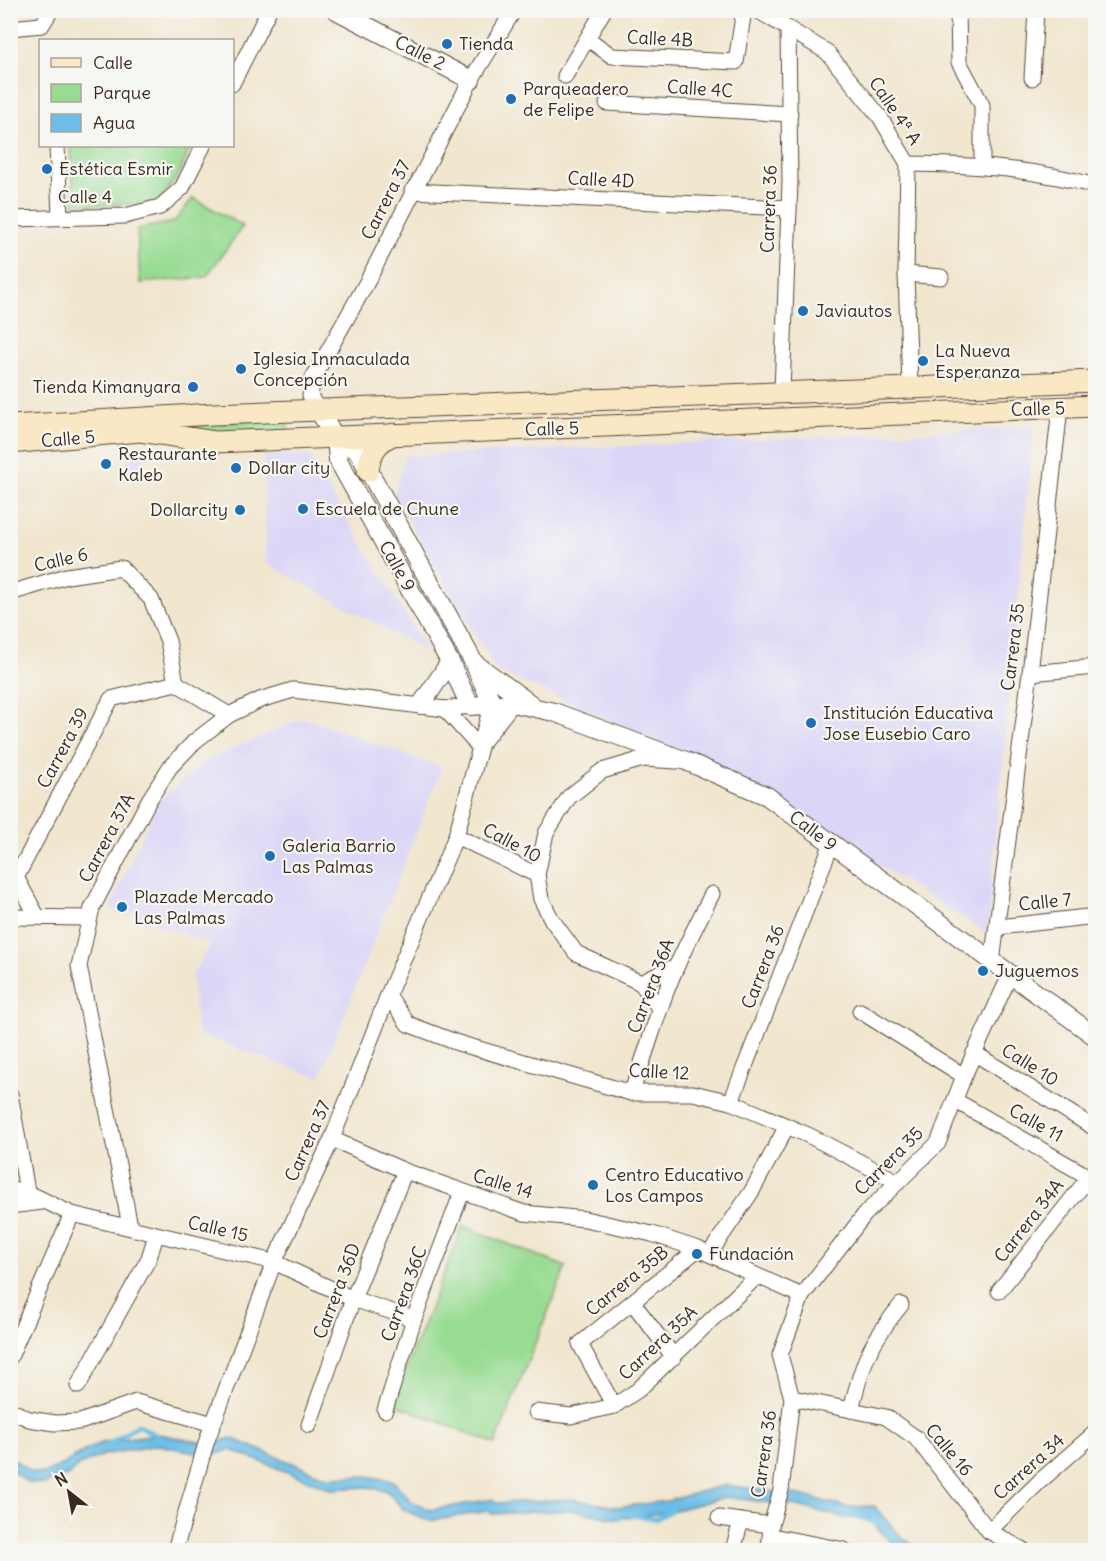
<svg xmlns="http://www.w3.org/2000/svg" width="1106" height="1561" viewBox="0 0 1106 1561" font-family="Delius,sans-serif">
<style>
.built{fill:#dbd6f7}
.green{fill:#98db92;stroke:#6a8258;stroke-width:1.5}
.water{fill:#6cbde7;stroke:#547482;stroke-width:1.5}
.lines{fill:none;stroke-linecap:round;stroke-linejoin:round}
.stream{stroke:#6cbde7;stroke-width:4.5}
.minor-casing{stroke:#564638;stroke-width:17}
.tertiary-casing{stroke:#564638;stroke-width:20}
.secondary-casing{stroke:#564638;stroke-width:23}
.minor{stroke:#fff;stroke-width:15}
.tertiary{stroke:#fff;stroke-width:18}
.secondary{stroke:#fae7c3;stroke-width:21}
.poi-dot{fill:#1f6fb2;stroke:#f6f6f2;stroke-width:2}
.labels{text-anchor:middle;stroke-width:4.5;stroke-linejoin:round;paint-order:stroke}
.street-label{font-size:18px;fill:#3b2a1e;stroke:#f6f6f2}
.poi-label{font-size:18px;fill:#3b2a1e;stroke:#f6f6f2;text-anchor:start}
</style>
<rect width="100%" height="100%" fill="#f6f6f2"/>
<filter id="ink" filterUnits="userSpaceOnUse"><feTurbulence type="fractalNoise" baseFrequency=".0167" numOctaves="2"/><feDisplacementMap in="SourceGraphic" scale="12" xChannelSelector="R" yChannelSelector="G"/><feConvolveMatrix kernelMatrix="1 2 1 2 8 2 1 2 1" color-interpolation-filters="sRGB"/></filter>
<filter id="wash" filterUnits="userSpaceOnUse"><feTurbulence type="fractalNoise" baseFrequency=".008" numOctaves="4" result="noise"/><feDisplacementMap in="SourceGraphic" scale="24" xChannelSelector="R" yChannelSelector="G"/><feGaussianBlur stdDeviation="1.35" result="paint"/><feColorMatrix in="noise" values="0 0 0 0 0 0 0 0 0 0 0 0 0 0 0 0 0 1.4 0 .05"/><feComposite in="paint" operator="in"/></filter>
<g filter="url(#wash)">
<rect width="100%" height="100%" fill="#f1e6ce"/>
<g class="built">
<path d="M1034 427 987 933 735 775 496 670 394 495 405 456Z"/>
<path d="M128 449 145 450 143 469 126 468Z"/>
<path d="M264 455H308L429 653 266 563Z"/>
<path d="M303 718 442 767 320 1078 197 1034 192 975 211 944 110 908 157 803 205 761Z"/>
</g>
<g class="green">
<path d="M71 146H191L178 176 157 203 74 206Z"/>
<path d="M193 198 243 226 206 277 140 283 137 229 174 222Z"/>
<path d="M287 416 288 433 228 436 183 427Z"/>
<path d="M463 1226 566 1267 495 1444 392 1403Z"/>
</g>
<path class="water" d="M158 1434 210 1444 231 1438 327 1477 368 1476 393 1481 411 1501 431 1510 493 1499 497 1503 573 1499 617 1507 667 1501 725 1485 800 1495 847 1507 874 1506 903 1539 925 1550C890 1550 892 1543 869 1518H845L798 1506 725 1497 669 1512 617 1519 572 1510 492 1514 489 1511 430 1521 404 1510 387 1491 367 1487 331 1489 231 1450 210 1455 158 1445 103 1455 80 1465 68 1476 56 1478 46 1484 29 1483 11 1470 10 1456C19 1463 32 1476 43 1473 63 1468 78 1452 97 1445 115 1438 139 1437 158 1434Z"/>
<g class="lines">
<g class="stream">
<path d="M107 1445 138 1425 159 1437"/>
<path d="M632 1515 656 1519 672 1510"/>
<path d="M858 1517 875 1523"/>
</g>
</g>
</g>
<g filter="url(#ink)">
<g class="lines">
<defs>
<g id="minor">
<path d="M757 10 827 52 880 117 908 164 906 274 910 386"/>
<path d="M958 10 959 62 982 105V165"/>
<path d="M10 28 42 25 51 10"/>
<path d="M588 39 612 56 736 62 744 10"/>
<path d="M565 76 604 10"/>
<path d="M1032 78 1036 10"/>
<path d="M232 84 269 10"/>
<path d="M607 103 790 114"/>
<path d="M57 146 60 216"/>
<path d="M908 164C976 165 1029 168 1096 186"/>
<path d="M412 191 789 208"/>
<path d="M10 219 125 216 160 207 182 188 203 146"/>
<path d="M906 274 941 277"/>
<path d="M782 391 790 182 788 29"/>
<path d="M318 410 310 396 313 378 367 282 471 80 514 10"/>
<path d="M10 593 67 576 121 568 151 599 168 641 176 683 229 715"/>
<path d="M1030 673 1096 667"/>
<path d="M445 709 479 747"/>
<path d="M484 740 513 703"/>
<path d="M456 836 537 875 541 899 552 920 576 953 641 983 660 1009"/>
<path d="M537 875 546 833 569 797 602 771 643 759 677 761"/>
<path d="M17 879 37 916"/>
<path d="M10 889 111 699 176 683"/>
<path d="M10 917 88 918"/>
<path d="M999 927 1096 916"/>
<path d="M992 962 1030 673 1060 408"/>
<path d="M641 983 676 966"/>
<path d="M388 995 408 1024 458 1043 631 1093H693L731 1102 810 1136 898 1182"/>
<path d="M860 1011 964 1076"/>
<path d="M974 1053 1096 1129"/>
<path d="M631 1093C642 1065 650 1038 660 1009 673 969 693 932 712 894"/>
<path d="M10 1094 27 1191"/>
<path d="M956 1101 1096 1181"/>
<path d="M731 1102 831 845"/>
<path d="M332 1139 405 1171 524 1213 585 1219 652 1234 698 1249 802 1296"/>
<path d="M10 1189C32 1191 52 1206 72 1214L274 1262 353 1299 414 1319"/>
<path d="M10 1206 42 1202"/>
<path d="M130 1226 79 966 92 908 149 800 170 767 195 741 229 715 260 700 293 690 445 709 470 706"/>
<path d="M710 1253 752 1191 787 1126"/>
<path d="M999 1291 1090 1176"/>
<path d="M633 1303 674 1357"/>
<path d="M10 1357 72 1214"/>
<path d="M78 1386 149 1258 156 1235"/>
<path d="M792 1398 886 1417 916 1438 989 1531 1023 1550"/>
<path d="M614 1406 580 1344 698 1249"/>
<path d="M10 1410 29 1419 55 1423 80 1422 136 1402 213 1424"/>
<path d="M385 1410 414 1319 462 1192"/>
<path d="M851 1410C863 1360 869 1345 901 1305"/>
<path d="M536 1412 571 1416 614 1406 638 1390 757 1276"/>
<path d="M309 1425 353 1299 405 1171"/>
<path d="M719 1518 771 1525"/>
<path d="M989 1531 1039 1482 1096 1432"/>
<path d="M772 1536 844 1550"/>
<path d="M175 1550 207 1440 274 1262 332 1139 388 995 456 836 492 703"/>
<path d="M733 1550 741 1521"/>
<path d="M769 1550 771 1525 781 1490 792 1398 780 1355 802 1296 865 1214 938 1143 964 1076 1010 975"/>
</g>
<g id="tertiary">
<path d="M336 10 471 80"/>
<path d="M318 410 336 438 338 460 450 662 470 706 513 703 554 712 686 761 767 796 1096 1037"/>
<path d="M336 438 358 451 474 663 492 703"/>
<path d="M477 665 532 705"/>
<path d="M421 705 450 662"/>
</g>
<g id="secondary">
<path d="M10 426 213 414 1096 381"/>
<path d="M10 443 140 431 215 442 1096 406"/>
<path d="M368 471C370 452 377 442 394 434"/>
</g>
</defs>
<use href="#minor" class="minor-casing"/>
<use href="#tertiary" class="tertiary-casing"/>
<use href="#secondary" class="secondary-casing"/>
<use href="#minor" class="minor"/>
<use href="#tertiary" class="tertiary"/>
<use href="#secondary" class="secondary"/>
</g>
</g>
<g class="poi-dot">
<circle cx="447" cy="44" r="6"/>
<circle cx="511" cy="99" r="6"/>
<circle cx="47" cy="169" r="6"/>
<circle cx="803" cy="311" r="6"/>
<circle cx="923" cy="361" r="6"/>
<circle cx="241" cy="369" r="6"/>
<circle cx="193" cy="387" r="6"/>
<circle cx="106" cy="464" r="6"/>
<circle cx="236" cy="468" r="6"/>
<circle cx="303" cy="509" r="6"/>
<circle cx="240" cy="510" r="6"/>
<circle cx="811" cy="723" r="6"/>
<circle cx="270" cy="856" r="6"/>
<circle cx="122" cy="907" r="6"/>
<circle cx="983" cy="971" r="6"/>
<circle cx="593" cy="1185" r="6"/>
<circle cx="697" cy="1254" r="6"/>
</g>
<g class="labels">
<g class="street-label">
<text transform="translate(660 39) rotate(3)" y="6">Calle 4B</text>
<text transform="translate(420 53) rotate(27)" y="6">Calle 2</text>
<text transform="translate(700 89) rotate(4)" y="6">Calle 4C</text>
<text transform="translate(895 111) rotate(56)" y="6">Calle 4ª A</text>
<text transform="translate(601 180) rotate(3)" y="6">Calle 4D</text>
<text x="85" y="203">Calle 4</text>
<text transform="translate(386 200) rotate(-63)" y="6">Carrera 37</text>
<text transform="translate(769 209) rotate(-88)" y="6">Carrera 36</text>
<text transform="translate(1038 409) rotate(-2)" y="6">Calle 5</text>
<text transform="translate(552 429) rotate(-2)" y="6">Calle 5</text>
<text transform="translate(68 439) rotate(-5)" y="6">Calle 5</text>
<text transform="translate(61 560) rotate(-13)" y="6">Calle 6</text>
<text transform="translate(397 566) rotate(61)" y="6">Calle 9</text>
<text transform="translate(1013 647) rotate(-83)" y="6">Carrera 35</text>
<text transform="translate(63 748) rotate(-62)" y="6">Carrera 39</text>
<text transform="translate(813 831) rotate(37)" y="6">Calle 9</text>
<text transform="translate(107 838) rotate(-62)" y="6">Carrera 37A</text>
<text transform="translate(512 843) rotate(28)" y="6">Calle 10</text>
<text transform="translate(1045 902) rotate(-6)" y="6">Calle 7</text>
<text transform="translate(763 967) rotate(-69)" y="6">Carrera 36</text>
<text transform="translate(651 986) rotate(-69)" y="6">Carrera 36A</text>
<text transform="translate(1030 1065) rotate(32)" y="6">Calle 10</text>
<text transform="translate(659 1072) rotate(3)" y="6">Calle 12</text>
<text transform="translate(1036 1123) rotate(29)" y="6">Calle 11</text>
<text transform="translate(308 1141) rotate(-66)" y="6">Carrera 37</text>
<text transform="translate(889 1161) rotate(-45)" y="6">Carrera 35</text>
<text transform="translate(503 1184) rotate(17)" y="6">Calle 14</text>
<text transform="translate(1029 1221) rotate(-52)" y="6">Carrera 34A</text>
<text transform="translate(218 1229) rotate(13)" y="6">Calle 15</text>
<text transform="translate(627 1281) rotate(-39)" y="6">Carrera 35B</text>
<text transform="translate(337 1291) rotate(-69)" y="6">Carrera 36D</text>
<text transform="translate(404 1294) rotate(-70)" y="6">Carrera 36C</text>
<text transform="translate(658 1343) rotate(-43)" y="6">Carrera 35A</text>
<text transform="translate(949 1450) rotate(50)" y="6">Calle 16</text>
<text transform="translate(764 1454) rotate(-82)" y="6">Carrera 36</text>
<text transform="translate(1029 1467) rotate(-42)" y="6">Carrera 34</text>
</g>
<g class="poi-label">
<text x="459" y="50">Tienda</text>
<text x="523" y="95">Parqueadero<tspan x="523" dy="21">de Felipe</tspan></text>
<text x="59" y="175">Estética Esmir</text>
<text x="815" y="317">Javiautos</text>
<text x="935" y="357">La Nueva<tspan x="935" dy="21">Esperanza</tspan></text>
<text x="253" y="365">Iglesia Inmaculada<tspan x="253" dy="21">Concepción</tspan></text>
<text x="181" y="393" text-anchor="end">Tienda Kimanyara</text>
<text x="118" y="460">Restaurante<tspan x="118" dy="21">Kaleb</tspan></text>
<text x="248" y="474">Dollar city</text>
<text x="315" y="515">Escuela de Chune</text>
<text x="228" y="516" text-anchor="end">Dollarcity</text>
<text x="823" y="719">Institución Educativa<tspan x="823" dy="21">Jose Eusebio Caro</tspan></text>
<text x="282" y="852">Galeria Barrio<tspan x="282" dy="21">Las Palmas</tspan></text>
<text x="134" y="903">Plazade Mercado<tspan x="134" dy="21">Las Palmas</tspan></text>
<text x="995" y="977">Juguemos</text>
<text x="605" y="1181">Centro Educativo<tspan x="605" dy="21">Los Campos</tspan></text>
<text x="709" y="1260">Fundación</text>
</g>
</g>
<rect width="1106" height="1561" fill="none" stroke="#f6f6f2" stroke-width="36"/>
<rect x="39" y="39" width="195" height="108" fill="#f6f6f2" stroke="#aba49d" stroke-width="1.5"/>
<rect x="51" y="58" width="30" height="9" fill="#fae7c3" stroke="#aba49d" stroke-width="1.5"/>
<text x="93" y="69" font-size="18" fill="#3b2a1e">Calle</text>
<rect x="51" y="84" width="30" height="18" fill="#98db92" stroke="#aba49d" stroke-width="1.5"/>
<text x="93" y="99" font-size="18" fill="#3b2a1e">Parque</text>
<rect x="51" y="114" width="30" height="18" fill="#6cbde7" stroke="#aba49d" stroke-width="1.5"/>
<text x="93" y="129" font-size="18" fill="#3b2a1e">Agua</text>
<g transform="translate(69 1492) rotate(329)" stroke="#f6f6f2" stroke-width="4.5" paint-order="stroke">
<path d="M0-4.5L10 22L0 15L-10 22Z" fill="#3b2a1e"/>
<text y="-9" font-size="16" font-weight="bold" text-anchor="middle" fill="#3b2a1e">N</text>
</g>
</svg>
